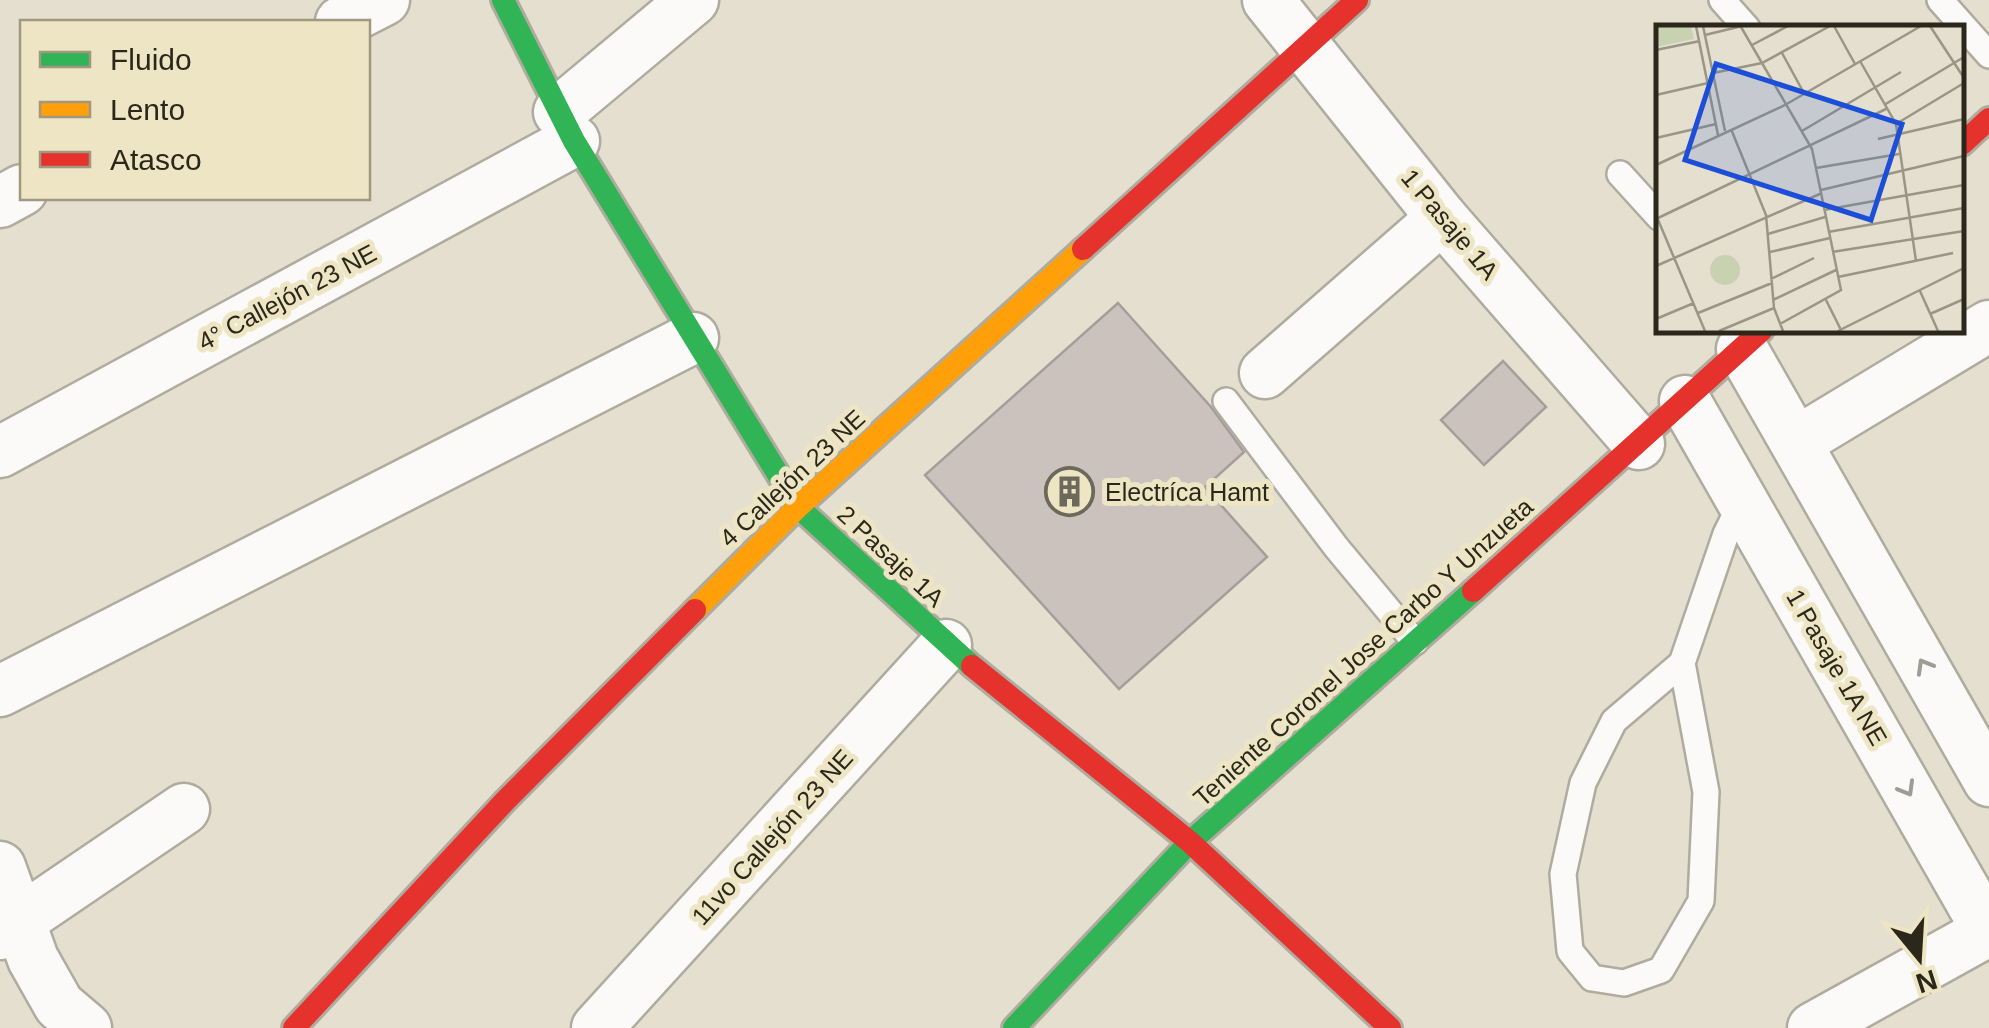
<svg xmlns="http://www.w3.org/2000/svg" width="1989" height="1028" viewBox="0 0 1989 1028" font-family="Helvetica,sans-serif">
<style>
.building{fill:#cbc2be;stroke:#a59d99;stroke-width:2.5}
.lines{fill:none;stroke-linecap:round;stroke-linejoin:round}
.lane-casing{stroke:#afab9e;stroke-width:30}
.street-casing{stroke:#afab9e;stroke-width:55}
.fast-casing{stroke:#afab9e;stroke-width:28}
.slow-casing{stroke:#afab9e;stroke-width:28}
.jam-casing{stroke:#afab9e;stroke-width:28}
.lane{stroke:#fbfaf8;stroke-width:25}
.street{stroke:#fbfaf8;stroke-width:50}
.fast{stroke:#30b455;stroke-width:22}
.slow{stroke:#ff9f0a;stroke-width:22}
.jam{stroke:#e5322d;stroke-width:22}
.oneway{stroke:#9d9c95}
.labels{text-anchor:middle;stroke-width:10;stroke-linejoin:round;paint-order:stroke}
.street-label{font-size:25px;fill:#2b281b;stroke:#eee5c4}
.poi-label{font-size:25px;fill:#2b281b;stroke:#eee5c4;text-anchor:start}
.inset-road{fill:none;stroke:#9a9686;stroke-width:2.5}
.view{fill:#1d4ed8;fill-opacity:0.15;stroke:#1d4ed8;stroke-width:5}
.inset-edge{fill:none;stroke:#2b281b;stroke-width:5}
</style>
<rect width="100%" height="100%" fill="#e4dfce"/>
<g class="building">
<path d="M1118 303 1211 407 1244 452 1205 487 1267 557 1119 689 925 475Z"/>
<path d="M1503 361 1546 407 1484 465 1441 420Z"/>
</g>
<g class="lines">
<defs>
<g id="lane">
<path d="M1722 0 1747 28"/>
<path d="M1940 0 1989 55"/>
<path d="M1620 174 1659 217"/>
<path d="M1226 401 1336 547 1415 642"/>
<path d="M1682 663 1614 721 1583 783 1563 874 1570 951 1592 978 1624 983 1661 970 1701 901 1706 792 1682 663 1726 534 1742 502"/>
</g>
<g id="street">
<path d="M1268 0 1442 218 1639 444"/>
<path d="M341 22 384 0"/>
<path d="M559 112 693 0"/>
<path d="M0 202 22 190"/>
<path d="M1742 349 1989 781"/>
<path d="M1265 373 1442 218"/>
<path d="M1685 401 1989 933"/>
<path d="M1797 442 1989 326"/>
<path d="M0 452 574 141"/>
<path d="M0 691 693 338"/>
<path d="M0 867 33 959 59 1005 86 1028"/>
<path d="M0 934 184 809"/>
<path d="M597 1028 946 645"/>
<path d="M1813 1028 1988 931"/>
</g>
<g id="fast">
<path d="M503 0 574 141 798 507 972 666"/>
<path d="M1014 1028 1190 842 1473 591"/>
</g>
<path id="slow" d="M695 610 798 507 1083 249"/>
<g id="jam">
<path d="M1962 144 1989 119"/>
<path d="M1083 249 1357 0"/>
<path d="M1473 591 1762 330"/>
<path d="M972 666 1190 842 1390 1028"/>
<path d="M294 1028 505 801 695 610"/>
</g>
</defs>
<use href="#lane" class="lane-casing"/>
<use href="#street" class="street-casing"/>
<use href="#fast" class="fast-casing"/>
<use href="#slow" class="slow-casing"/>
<use href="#jam" class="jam-casing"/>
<use href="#lane" class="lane"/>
<use href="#street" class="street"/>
<use href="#fast" class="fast"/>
<use href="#slow" class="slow"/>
<use href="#jam" class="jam"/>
</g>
<defs><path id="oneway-chevron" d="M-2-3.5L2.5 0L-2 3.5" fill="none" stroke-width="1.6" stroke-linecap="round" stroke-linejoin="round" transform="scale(2.5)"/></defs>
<g class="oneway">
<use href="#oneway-chevron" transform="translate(1924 666) rotate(-120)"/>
<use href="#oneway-chevron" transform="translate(1907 789) rotate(60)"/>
</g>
<defs>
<symbol id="building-ring" viewBox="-11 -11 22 22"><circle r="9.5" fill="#eee5c4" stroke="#6c685a" stroke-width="1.5"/><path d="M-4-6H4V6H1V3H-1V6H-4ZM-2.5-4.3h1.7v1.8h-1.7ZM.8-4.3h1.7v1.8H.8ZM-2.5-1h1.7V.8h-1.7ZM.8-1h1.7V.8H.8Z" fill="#6c685a"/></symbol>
</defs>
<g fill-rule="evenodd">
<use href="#building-ring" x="1042" y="464" width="55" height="55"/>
</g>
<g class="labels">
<g class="street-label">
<text transform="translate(1450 224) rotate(50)" y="9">1 Pasaje 1A</text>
<text transform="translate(287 297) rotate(-28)" y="9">4° Callejón 23 NE</text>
<text transform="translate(792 478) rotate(-43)" y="9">4 Callejón 23 NE</text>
<text transform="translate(891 556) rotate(43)" y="9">2 Pasaje 1A</text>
<text transform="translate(1363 652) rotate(-42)" y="9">Teniente Coronel Jose Carbo Y Unzueta</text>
<text transform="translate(1837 667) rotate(60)" y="9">1 Pasaje 1A NE</text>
<text transform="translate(772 837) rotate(-48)" y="9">11vo Callejón 23 NE</text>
</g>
<g class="poi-label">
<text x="1105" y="501">Electríca Hamt</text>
</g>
</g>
<g transform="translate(1656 25)">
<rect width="308" height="308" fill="#e4dfce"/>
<path d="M0 1H35L38 14 0 22ZM54 245a15 15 0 1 1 30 0a15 15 0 1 1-30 0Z" fill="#c9d2b0"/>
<path class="inset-road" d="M40 1 62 110M47 1 69 106M178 1 199 39M274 1 308 53M85 2 156 124 185 265 124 299M49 10 86 1M96 20 132 1M0 25 44 16M126 28 149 70M204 36 240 99 260 236M57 48 106 38 174 1M0 70 52 58M228 80 308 32M240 99 308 58M75 104 110 190 118 283 127 306M146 106 245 47M0 113 60 99M222 114 308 94M0 140 129 80 265 1M160 143 243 129M165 165 308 131M168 185 308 160M0 190 49 306M0 194 230 84M172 207 308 183M112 209 169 192M114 227 174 213M176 227 308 206M0 241 166 168M182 252 297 228M115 254 158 233M264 266 282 306M117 275 180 245M170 275 185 305M42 288 116 258M274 289 308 274M0 294 38 278M63 306 118 283M182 306 308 243"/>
<path class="view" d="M60 39 246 99 215 195 29 135Z"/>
<rect width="308" height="308" class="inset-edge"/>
</g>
<rect x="20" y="20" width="350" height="180" fill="#eee5c4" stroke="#a09980" stroke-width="2.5"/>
<rect x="40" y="52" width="50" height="15" fill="#30b455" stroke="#a09980" stroke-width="2.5"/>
<text x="110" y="70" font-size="30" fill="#2b281b">Fluido</text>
<rect x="40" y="102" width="50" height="15" fill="#ff9f0a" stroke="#a09980" stroke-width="2.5"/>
<text x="110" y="120" font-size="30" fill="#2b281b">Lento</text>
<rect x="40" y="152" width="50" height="15" fill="#e5322d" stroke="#a09980" stroke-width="2.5"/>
<text x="110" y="170" font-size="30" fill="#2b281b">Atasco</text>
<g transform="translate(1919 958) rotate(162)" stroke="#eee5c4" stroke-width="8" paint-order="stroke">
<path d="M0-8L18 38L0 25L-18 38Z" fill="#2b281b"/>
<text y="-15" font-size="28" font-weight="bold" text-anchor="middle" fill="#2b281b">N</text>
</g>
</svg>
